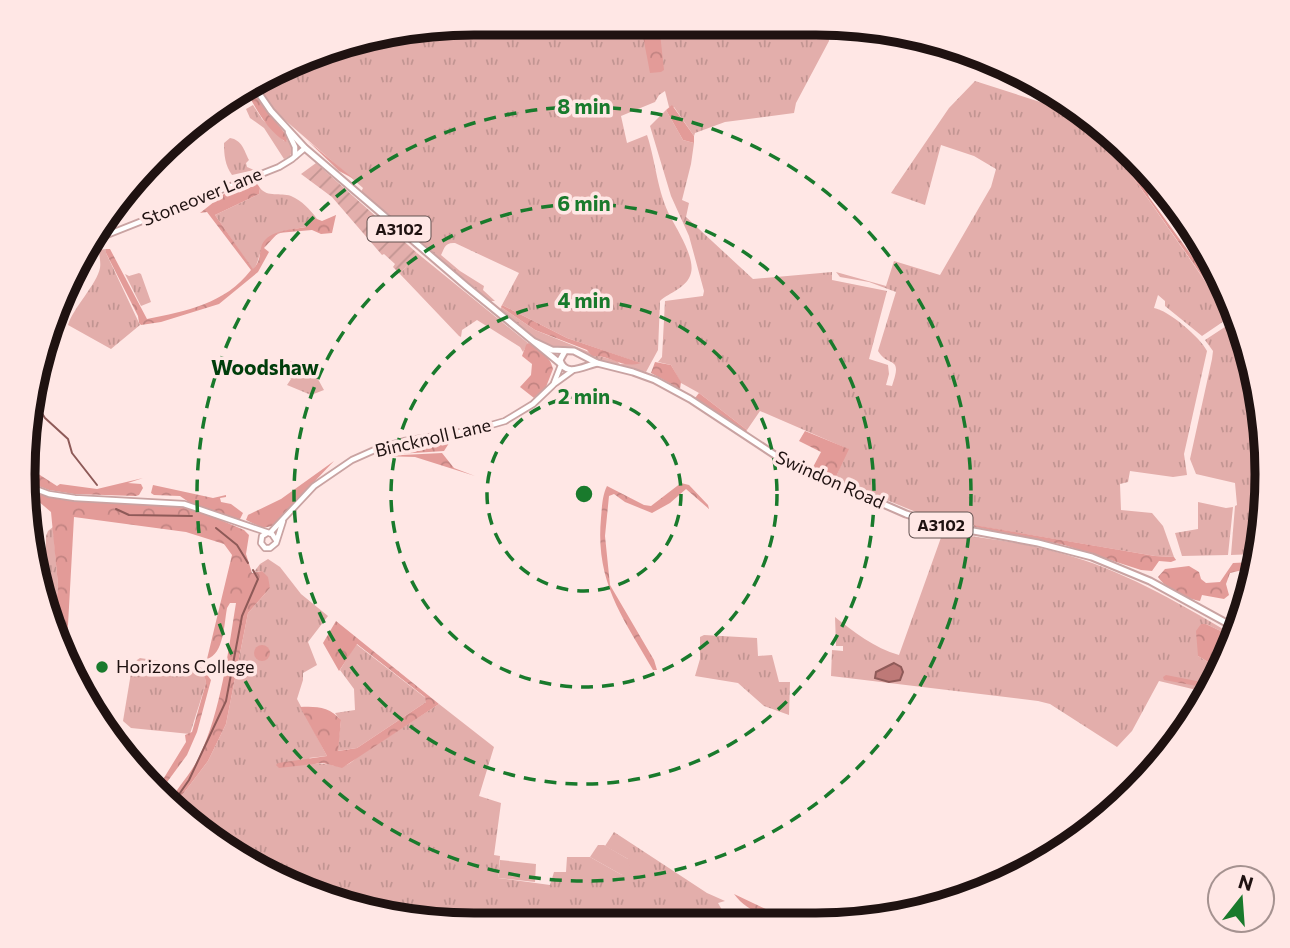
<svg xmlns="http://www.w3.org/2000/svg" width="1290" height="948" viewBox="0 0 1290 948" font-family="Commissioner,sans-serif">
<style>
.grass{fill:url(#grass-tufts)}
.forest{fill:url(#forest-crowns)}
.garden{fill:url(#garden-furrows)}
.pitch{fill:#e3aeab}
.water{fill:#be7977;stroke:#8e5a58;stroke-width:2}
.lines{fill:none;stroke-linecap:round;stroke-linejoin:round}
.stream{stroke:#8e5a58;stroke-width:2}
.minor-casing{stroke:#c9a3a2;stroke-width:8}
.major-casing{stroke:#c9a3a2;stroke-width:9}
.highway-casing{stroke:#c9a3a2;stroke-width:10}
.minor{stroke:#fff;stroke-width:4.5}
.major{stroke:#fff;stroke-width:5}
.highway{stroke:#fff;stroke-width:7}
.ring{fill:none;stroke:#197a2c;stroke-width:3.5;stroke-dasharray:12 9}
.poi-dot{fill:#197a2c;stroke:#ffe7e5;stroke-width:2.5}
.labels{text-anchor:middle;stroke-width:7;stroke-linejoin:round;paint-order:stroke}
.shield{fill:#ffe7e5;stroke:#625251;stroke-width:2}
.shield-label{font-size:16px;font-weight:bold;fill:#1f1211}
.street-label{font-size:18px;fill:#1f1211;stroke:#ffe7e5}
.poi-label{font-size:18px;fill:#1f1211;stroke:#ffe7e5;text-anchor:start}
.quarter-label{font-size:21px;font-weight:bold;fill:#003e0b;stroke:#ffe7e5}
.rim{fill:none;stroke:#1f1211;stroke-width:9}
.centre{fill:#197a2c;stroke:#ffe7e5;stroke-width:3.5}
.ring-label{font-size:21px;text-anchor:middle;font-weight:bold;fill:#197a2c;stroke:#ffe7e5;stroke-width:7;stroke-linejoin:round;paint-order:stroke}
</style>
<defs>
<pattern id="grass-tufts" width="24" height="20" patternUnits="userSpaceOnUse" patternTransform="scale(1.75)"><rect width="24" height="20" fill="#e3aeab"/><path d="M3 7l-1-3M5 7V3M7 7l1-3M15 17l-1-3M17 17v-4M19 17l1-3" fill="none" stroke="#c29592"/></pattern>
<pattern id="forest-crowns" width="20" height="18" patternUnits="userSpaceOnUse" patternTransform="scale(1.75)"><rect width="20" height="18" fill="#e39b98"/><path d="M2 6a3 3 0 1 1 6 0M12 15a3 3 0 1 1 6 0" fill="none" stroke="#c28482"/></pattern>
<pattern id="garden-furrows" width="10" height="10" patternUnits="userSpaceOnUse" patternTransform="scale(1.75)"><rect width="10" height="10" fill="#e3aeab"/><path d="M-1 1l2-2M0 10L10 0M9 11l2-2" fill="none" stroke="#c29592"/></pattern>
</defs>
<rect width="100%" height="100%" fill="#ffe7e5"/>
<g class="grass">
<path d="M474 23 827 24 829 41 796 103 794 113 725 122 695 133 694 136 674 107H669L665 91 659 95 655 102 621 116 627 143 647 135C656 162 657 192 671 218 678 231 695 258 691 273 687 288 670 292 660 301L658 350 646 372 592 359 575 347 550 346 539 341 500 310 501 307 535 330 599 356 617 361 620 364 640 363 567 338 502 305 519 273 455 243C444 242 444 250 441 255L460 271 484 286 483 290 495 301H488L435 256 402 224 393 220 361 192 363 188 278 114 258 87 270 74 357 38 363 37 377 47 385 35Z"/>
<path d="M975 81 1081 115 1077 108 1101 131 1230 317 1202 336 1165 306V301L1158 295 1154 308C1168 310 1201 338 1207 351L1184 454 1187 475 1173 477 1130 471 1128 482 1120 484 1121 510 1152 513 1163 526 1174 557 1155 556 948 521 916 512 835 479 848 449 760 411 747 430 699 393 681 383 671 365 658 362 662 357 665 301 703 296 704 291 689 236 671 196 650 126 666 110 683 140 694 143 691 164 682 200 689 203 686 217 753 279 832 272V280L887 291 869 359 888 365 889 374 886 385 892 386C903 354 889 369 878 351L896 292 869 282 840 277 836 272 886 286 894 261 940 275 991 187 996 169 974 156 941 145 925 205 891 193 949 108Z"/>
<path d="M253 105 262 119 284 141 288 140 293 149 290 156 284 159 264 128 250 118 246 109Z"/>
<path d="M230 138C242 140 244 150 249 160L246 163 247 167 254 170 232 175C225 165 224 155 224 143Z"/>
<path d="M260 188C268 198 280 192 291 196 302 201 310 209 317 219H312L306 227C288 230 272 232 262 249 258 256 259 263 253 270L215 215 259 194Z"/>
<path d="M106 249V253L140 325 111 349 68 325C73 308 97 284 100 268 101 262 99 255 99 250Z"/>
<path d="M417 253 528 343 523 352 520 347 477 320 462 330 461 337 459 336 400 274Z"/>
<path d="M139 273 141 274 151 302 141 306 125 274 129 276Z"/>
<path d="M1234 321 1252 358 1263 533 1256 554 1231 555 1235 506 1237 505 1235 483 1196 474 1190 459 1212 359 1213 351 1205 340Z"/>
<path d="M290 361C309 361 316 375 324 390L311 395 287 385 291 379 275 366Z"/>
<path d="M1198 502 1226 508 1233 507 1228 555 1182 556 1175 533 1198 529Z"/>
<path d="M53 527 58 585 54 632 41 578 46 563V536L48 531Z"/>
<path d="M943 532C982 538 1022 542 1060 553 1121 569 1175 601 1230 633L1229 635 1206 624H1201L1198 656 1218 668 1207 699 1205 692 1159 681 1132 731 1117 747 1050 704 1038 701 831 676 832 650 843 651V646H836L835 617C854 632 874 648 899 655Z"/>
<path d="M268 559 280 567 301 594 328 616 308 642 317 665 303 673V680L297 699 327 756 309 758 316 764C335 762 341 774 357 757L439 704 494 747 479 796 501 803 494 855 500 856 498 878 550 885 554 872H566L567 857H590L622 875 628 859 605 846 614 832 707 893 725 901 718 903 729 922 444 924 329 901 249 865 177 802 208 761 226 724 248 613 270 588 262 571 254 572 260 564Z"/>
<path d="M704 635 757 638 758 656 772 655 779 682H790L789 715 764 706 738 683 695 676 700 659V637Z"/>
<path d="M356 644 427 699 426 702 357 748 337 751 341 721 335 713 355 710 354 689 340 670Z"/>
<path d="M140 658 193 669C202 671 205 673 206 683L190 734 131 728 123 721 132 667 137 660Z"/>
</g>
<g class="forest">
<path d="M660 33 664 70 661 72 650 73 643 36Z"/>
<path d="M249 83 260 102 288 137 286 142C267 131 254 106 244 86Z"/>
<path d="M672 105 694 136V143L683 140 666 110Z"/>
<path d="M1101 131 1133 166 1143 181 1149 197 1221 296 1225 309Z"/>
<path d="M308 141 354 179 339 171Z"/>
<path d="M252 180 256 182 260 188 259 194 215 215 253 269C260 262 259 257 261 248 265 230 291 230 306 227L312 219H317L322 221 336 215 332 233 321 234 312 230 278 233 264 248 269 252 258 272 219 304 161 322 141 325 139 323 138 316 106 253V249H110L147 319C186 311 225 304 251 270L207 212 200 213 229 190Z"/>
<path d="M502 305 567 338 641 363C620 369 612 355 592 356L587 350 535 330 501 307Z"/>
<path d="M528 343C539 347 551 358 553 369L546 387 534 398 520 387 531 375 532 364 522 356 526 345Z"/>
<path d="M655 362 671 365 681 382 680 389 651 373Z"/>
<path d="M699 393 747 430 745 433 695 398Z"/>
<path d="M805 431 849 449 835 479 812 469 821 452 799 441Z"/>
<path d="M446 437 451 440 444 451 384 455 376 453 394 446Z"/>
<path d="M442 453 454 468 475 476 415 457 382 456Z"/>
<path d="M334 461 272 526 263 528 246 520 248 515 281 499Z"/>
<path d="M26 466 57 486 60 484 97 489 143 478 128 483 141 484 143 488 139 495 136 496 74 494 49 490 25 481Z"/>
<path d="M681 483 689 485 708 505 709 509 686 489 670 503 652 513 625 502 614 494 609 496 605 536 610 585 654 660 657 670H653C623 618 595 582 601 518 602 508 602 496 607 486L644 505 651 506Z"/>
<path d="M153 485 213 498 226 495V497L220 498 221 502 231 504 243 513 240 519H236L190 503 180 496 154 495 151 493Z"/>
<path d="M36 493 65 500 188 506 244 530 249 535 246 554 252 573 262 571 268 577 270 588 248 613 226 724 208 761 177 802 172 798C181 783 192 772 199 757 221 711 228 652 236 603H230L227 608C224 624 224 654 207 659L232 555 224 544 186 532 74 517 67 643H58L57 646 54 632 58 585 51 512 31 495Z"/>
<path d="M974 525 1155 556 1174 557 1176 560 1171 562 1159 561 1152 571 1141 570 1064 545 974 527Z"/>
<path d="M1254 562 1251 568 1230 573 1226 584 1229 595 1224 599 1202 595 1200 601C1187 599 1165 588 1158 577L1165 569 1189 566 1199 572 1201 579 1206 583 1220 582 1233 563Z"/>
<path d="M336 621 439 704 342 768 323 763 279 768 276 765 278 763 327 756 300 707C316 706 330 707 341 720L338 751 357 748 426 702 425 697 357 644 339 671 323 643Z"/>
<path d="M1201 624H1206L1229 635 1218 668 1198 656 1196 631Z"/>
<circle cx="262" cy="653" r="8"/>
<path d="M140 658 202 668 211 680 197 732 187 755 162 789 159 786 186 742 185 735 192 732 206 683C205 674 202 671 193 669Z"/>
<path d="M1166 675 1212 684 1210 690 1208 688 1164 680 1163 677Z"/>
<path d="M734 894 770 911 805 922C780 922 749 915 734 894Z"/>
</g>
<path class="garden" d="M316 163 417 253 400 274 393 267 395 264 384 254 382 255 332 197 301 174Z"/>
<g class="pitch">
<path d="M598 845H604L628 859 630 871 622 875 590 857Z"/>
<path d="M500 860 536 864 535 882 498 878Z"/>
</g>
<path class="water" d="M894 663 901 667 903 672 900 680 889 682 875 678 876 672Z"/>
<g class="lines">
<g class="stream">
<path d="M31 394V392"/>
<path d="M31 396 45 418 68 439 72 453 97 485"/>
<path d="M116 509 129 515 192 516"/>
<path d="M216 528 237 545 248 563"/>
<path d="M175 800 189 780 226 701 242 616 258 579 253 570"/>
</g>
<defs>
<g id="minor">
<path d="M288 132 295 147V156"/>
<path d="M94 240 279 167 292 159 305 148"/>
<path d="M554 383 561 365"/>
<path d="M25 485 49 494 75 498 184 504 272 534 276 540"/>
<path d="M267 533 262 536 261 543 265 548H270L276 543 283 521"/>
<path d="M270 533 314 486 352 460 379 448 404 441 474 430 505 421 533 404 554 384 572 371"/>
</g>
<g id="major">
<path d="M251 82 271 111 305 148 466 286 561 364"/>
<path d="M535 342 552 350 574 351 597 363 633 372 655 380 690 399 784 461 906 514 941 525 1038 543 1092 557 1150 581 1232 626"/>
<path d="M565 351 560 360C565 378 584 366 597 363"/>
</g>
<path id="highway" d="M1152 179 1195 242"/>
</defs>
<use href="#minor" class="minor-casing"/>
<use href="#major" class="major-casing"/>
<use href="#highway" class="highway-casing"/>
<use href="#minor" class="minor"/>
<use href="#major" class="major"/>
<use href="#highway" class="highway"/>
</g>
<g class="ring">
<circle cx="584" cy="494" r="97"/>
<circle cx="584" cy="494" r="193"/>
<circle cx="584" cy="494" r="290"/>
<circle cx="584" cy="494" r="387"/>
</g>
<circle class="poi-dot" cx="102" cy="667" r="7"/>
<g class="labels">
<g class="shield">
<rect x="367.5" y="216.5" width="63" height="25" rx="5"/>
<rect x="909.5" y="512.5" width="63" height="25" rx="5"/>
</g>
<g class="shield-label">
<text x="399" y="235">A3102</text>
<text x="941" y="531">A3102</text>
</g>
<g class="street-label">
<text transform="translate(202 197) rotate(-22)" y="6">Stoneover Lane</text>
<text transform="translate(433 438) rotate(-13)" y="6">Bincknoll Lane</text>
<text transform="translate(830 480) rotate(24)" y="6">Swindon Road</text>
</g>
<g class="poi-label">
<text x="116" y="673">Horizons College</text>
</g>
<g class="quarter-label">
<text x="265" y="375">Woodshaw</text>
</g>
</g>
<path d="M0 0H1290V948H0ZM474 35H816A439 439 0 0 1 1255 474V474A439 439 0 0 1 816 913H474A439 439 0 0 1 35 474V474A439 439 0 0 1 474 35Z" fill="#ffe7e5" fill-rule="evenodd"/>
<path class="rim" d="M474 35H816A439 439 0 0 1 1255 474V474A439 439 0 0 1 816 913H474A439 439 0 0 1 35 474V474A439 439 0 0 1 474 35Z"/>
<circle cx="584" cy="494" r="10" class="centre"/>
<g class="ring-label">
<text x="584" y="114">8 min</text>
<text x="584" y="211">6 min</text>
<text x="584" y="308">4 min</text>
<text x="584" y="404">2 min</text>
</g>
<g transform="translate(1241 899) rotate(17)"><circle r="33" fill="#ffe7e5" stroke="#a59290" stroke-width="2"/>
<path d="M0-5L12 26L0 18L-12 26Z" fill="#197a2c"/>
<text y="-10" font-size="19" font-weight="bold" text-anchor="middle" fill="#1f1211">N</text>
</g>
</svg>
